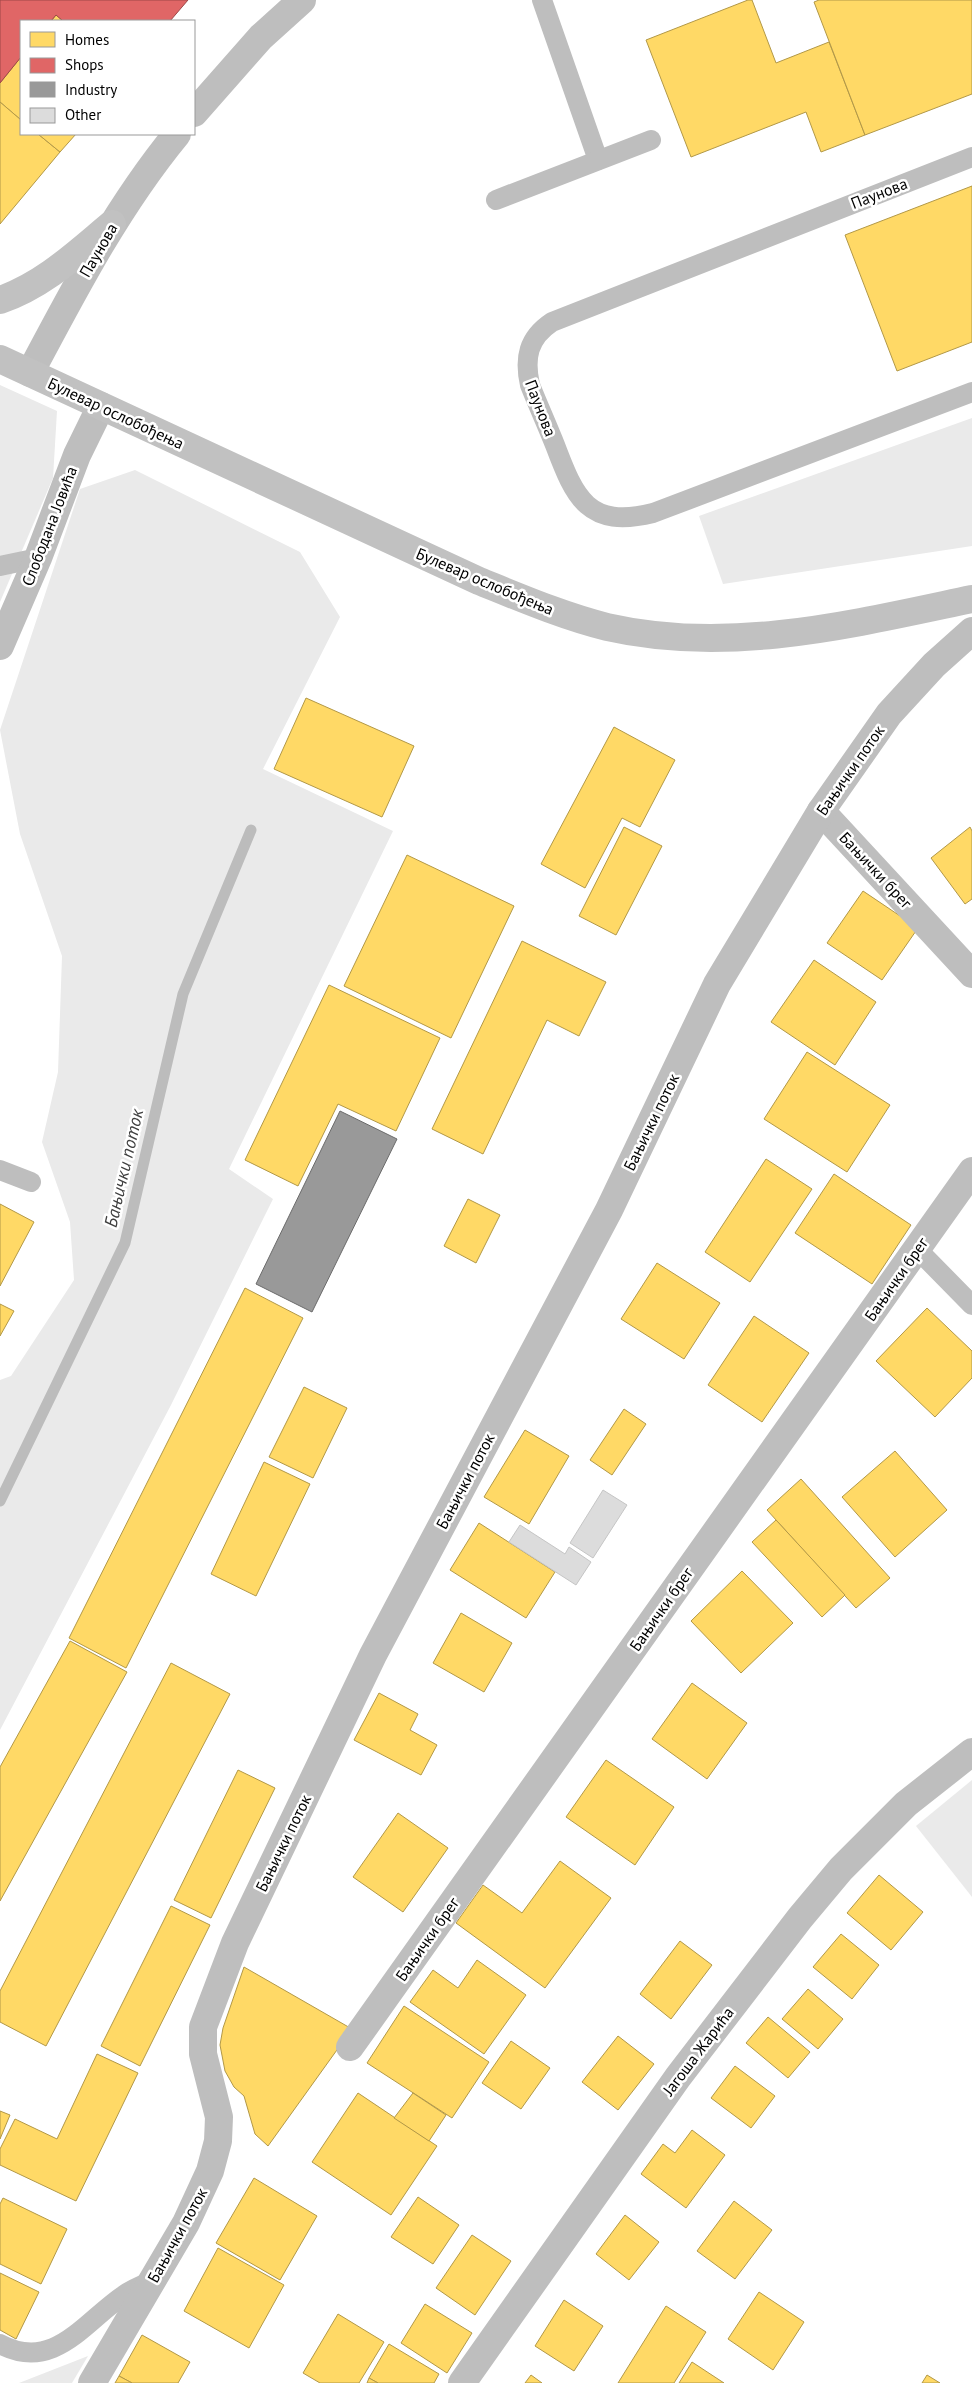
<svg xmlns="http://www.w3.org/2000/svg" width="972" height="2383" viewBox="0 0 972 2383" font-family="'PT Sans',sans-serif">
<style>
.green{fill:#eaeaea}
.homes{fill:#ffd966;stroke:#b29847}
.shops{fill:#e06666;stroke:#9d4747}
.industry{fill:#999;stroke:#6b6b6b}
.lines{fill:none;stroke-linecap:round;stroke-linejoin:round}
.stream{stroke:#bcbcbc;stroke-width:11}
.building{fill:#dcdcdc;stroke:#c5c5c5}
.service{stroke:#bebebe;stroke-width:20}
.minor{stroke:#bebebe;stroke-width:28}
.tertiary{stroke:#bebebe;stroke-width:28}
.secondary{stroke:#c1c1c1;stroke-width:28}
.labels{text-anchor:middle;stroke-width:5;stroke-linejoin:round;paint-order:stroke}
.street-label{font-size:16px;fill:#000;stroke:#fff}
.water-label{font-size:18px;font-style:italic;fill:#404040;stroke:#fff}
</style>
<rect width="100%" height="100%" fill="#fff"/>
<g class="green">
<path d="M0 385 57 411 53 478 0 602Z"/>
<path d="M972 418V546L723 584 699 516Z"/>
<path d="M135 470 300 552 340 617 263 769 393 831 229 1169 273 1199 171 1405 0 1730V1380L11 1376 74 1280 70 1222 42 1142 58 1072 62 956 20 834 0 730 80 489Z"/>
<path d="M972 1780V1897L916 1826Z"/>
<path d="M88 2356 72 2383H19Z"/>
</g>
<g class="homes">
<path d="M748 0H752L776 63 829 42 865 135 821 152 806 112 691 157 646 40Z"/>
<path d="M819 0H972V94L865 135 814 2Z"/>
<path d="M56 15 63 21H51Z"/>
<path d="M21 57V120L0 102V83Z"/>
<path d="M0 102 21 120V134H38L60 152 0 224Z"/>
<path d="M38 134H76L60 152Z"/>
<path d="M972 186V342L897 371 845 235Z"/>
<path d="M306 698 414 746 382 817 274 769Z"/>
<path d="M614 727 675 760 640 827 622 818 585 888 541 864Z"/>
<path d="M624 827 662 846 616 935 579 916Z"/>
<path d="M970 827 972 831V899L965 904 931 858Z"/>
<path d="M407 855 514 906 451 1038 344 986Z"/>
<path d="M863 891 918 928 882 980 827 943Z"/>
<path d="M522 941 606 982 579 1036 547 1020 483 1154 432 1129Z"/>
<path d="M814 960 876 1002 835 1065 771 1022Z"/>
<path d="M329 985 440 1038 396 1131 338 1104 298 1186 245 1160Z"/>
<path d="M807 1052 890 1105 847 1172 764 1119Z"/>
<path d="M766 1159 812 1189 750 1282 705 1252Z"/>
<path d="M834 1174 911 1225 872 1284 795 1233Z"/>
<path d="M468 1199 500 1215 476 1263 444 1246Z"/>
<path d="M0 1204 34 1222 0 1286Z"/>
<path d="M657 1263 720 1303 684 1359 621 1319Z"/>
<path d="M245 1288 303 1318 126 1668 69 1638Z"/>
<path d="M0 1304 14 1311 0 1336Z"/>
<path d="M927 1308 972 1351V1378L935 1417 876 1361Z"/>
<path d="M754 1316 809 1353 762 1422 708 1385Z"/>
<path d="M304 1387 347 1408 313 1478 269 1457Z"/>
<path d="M624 1409 646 1424 612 1475 590 1460Z"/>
<path d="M525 1430 569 1456 529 1524 484 1497Z"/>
<path d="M895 1451 947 1510 895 1557 842 1497Z"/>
<path d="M264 1462 310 1484 256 1596 211 1574Z"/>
<path d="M801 1479 890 1578 856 1608 767 1510Z"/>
<path d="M776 1520 845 1595 822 1617 752 1542Z"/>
<path d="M479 1523 555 1572 526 1618 450 1570Z"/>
<path d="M742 1571 793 1623 741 1673 691 1621Z"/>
<path d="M461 1613 512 1643 484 1692 433 1663Z"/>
<path d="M70 1641 127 1672 0 1901V1767Z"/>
<path d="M171 1663 230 1694 46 2046 0 2022V1991Z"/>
<path d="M692 1683 747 1723 707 1779 652 1739Z"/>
<path d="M379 1693 418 1714 410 1730 437 1745 421 1775 354 1740Z"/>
<path d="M606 1760 674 1807 635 1865 566 1817Z"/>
<path d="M238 1770 275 1788 211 1918 174 1900Z"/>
<path d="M398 1813 448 1848 403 1912 353 1877Z"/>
<path d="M560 1861 611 1898 545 1988 456 1923 483 1885 522 1913Z"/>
<path d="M879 1875 923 1912 891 1950 847 1913Z"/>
<path d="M171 1906 210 1925 140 2066 101 2046Z"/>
<path d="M841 1934 879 1965 852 1999 813 1967Z"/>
<path d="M680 1941 712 1965 671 2019 640 1994Z"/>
<path d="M477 1960 526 1995 484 2054 410 2002 433 1970 458 1988Z"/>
<path d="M244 1967 352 2029 268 2146 255 2134 244 2096 234 2087 225 2071 220 2045 223 2028Z"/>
<path d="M808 1989 843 2019 818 2049 782 2019Z"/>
<path d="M404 2006 489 2062 452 2118 367 2063Z"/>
<path d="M768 2017 810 2052 788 2078 746 2043Z"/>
<path d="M618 2036 654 2064 618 2110 582 2082Z"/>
<path d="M511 2041 550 2068 521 2109 482 2083Z"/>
<path d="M97 2054 138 2073 76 2201 0 2165V2149L15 2119 57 2139Z"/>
<path d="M735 2066 775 2096 751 2128 711 2098Z"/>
<path d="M358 2093 437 2146 391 2215 312 2162Z"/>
<path d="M413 2093 446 2115 429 2141 394 2118Z"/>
<path d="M0 2111 10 2115 0 2139Z"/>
<path d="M692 2130 725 2155 686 2208 641 2174 663 2144 675 2153Z"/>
<path d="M254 2178 317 2216 280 2280 216 2243Z"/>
<path d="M418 2197 459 2225 433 2264 391 2237Z"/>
<path d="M3 2198 67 2229 41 2284 0 2264V2204Z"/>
<path d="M734 2201 772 2230 735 2279 697 2251Z"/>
<path d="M625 2215 659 2242 629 2280 596 2254Z"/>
<path d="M472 2235 511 2261 475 2315 436 2288Z"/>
<path d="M218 2248 284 2285 249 2348 184 2311Z"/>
<path d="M0 2273 39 2292 16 2339 0 2330Z"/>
<path d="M759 2292 804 2322 773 2370 728 2339Z"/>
<path d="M564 2300 603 2326 574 2371 535 2346Z"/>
<path d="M425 2304 472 2333 447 2373 401 2343Z"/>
<path d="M666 2306 706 2332 674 2383H618Z"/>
<path d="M338 2314 384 2342 359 2383H320L303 2373Z"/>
<path d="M142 2335 190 2362 178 2383H132L119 2376Z"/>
<path d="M389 2344 439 2374 434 2383H378L369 2378Z"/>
<path d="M692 2362 724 2383H679Z"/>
<path d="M531 2375 542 2383H525Z"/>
<path d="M927 2375 940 2383H922Z"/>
<path d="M119 2376 132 2383H115Z"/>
<path d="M369 2378 378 2383H367Z"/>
</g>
<path class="shops" d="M0 0H188L170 21H63L56 15 51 21H21V57L0 83Z"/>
<path class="industry" d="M340 1111 397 1139 312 1312 256 1284Z"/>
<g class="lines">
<path class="stream" d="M0 1501 125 1243 183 994 251 830"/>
</g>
<g class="building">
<path d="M603 1490 627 1505 593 1558 570 1543Z"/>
<path d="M520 1525 565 1554 569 1547 591 1562 576 1585 509 1542Z"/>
</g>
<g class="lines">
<g class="service">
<path d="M542 0 598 160"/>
<path d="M972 157 552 322C528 338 524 358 530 385 538 405 547 425 555 445 575 498 588 529 653 513L972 392"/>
<path d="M496 200 651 140"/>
<path d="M0 566 38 558"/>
<path d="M0 1170 31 1182"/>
<path d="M917 1249 972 1305"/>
<path d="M0 2344C54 2373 85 2321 124 2295 132 2289 142 2285 152 2281"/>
</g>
<g class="minor">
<path d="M0 646 38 558 77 455 101 406"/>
<path d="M821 811 972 974"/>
<path d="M350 2047 972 1171"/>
<path d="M92 2383 186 2223 210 2171 218 2141 219 2117 203 2054V2027L235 1943 373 1655 609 1210 717 984 821 811 889 714 934 665 972 631"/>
<path d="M462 2383 678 2077 800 1918 841 1869 906 1804 972 1752"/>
</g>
<g class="tertiary">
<path d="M194 113 261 37 302 0"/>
<path d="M30 373C74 290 117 207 177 134"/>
</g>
<g class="secondary">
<path d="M0 300C44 285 77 253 112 224"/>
<path d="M0 359 479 581C521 598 563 616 607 627 729 655 853 624 972 599"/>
</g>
</g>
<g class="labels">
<g class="street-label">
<text transform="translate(879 193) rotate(-21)" y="6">Паунова</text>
<text transform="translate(98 250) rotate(-60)" y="6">Паунова</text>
<text transform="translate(541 408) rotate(69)" y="6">Паунова</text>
<text transform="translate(116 413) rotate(25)" y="6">Булевар ослобођења</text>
<text transform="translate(49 526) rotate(-69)" y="6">Слободана Јовића</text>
<text transform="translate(485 581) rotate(23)" y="6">Булевар ослобођења</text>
<text transform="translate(850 770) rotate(-55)" y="6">Бањички поток</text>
<text transform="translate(876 870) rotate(47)" y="6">Бањички брег</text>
<text transform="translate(651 1122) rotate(-64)" y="6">Бањички поток</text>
<text transform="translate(896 1279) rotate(-55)" y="6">Бањички брег</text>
<text transform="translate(465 1481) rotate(-62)" y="6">Бањички поток</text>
<text transform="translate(661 1609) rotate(-55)" y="6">Бањички брег</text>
<text transform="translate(283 1843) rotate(-64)" y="6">Бањички поток</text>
<text transform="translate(427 1939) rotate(-55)" y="6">Бањички брег</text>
<text transform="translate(698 2051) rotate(-53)" y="6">Јагоша Жарића</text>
<text transform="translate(177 2235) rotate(-61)" y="6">Бањички поток</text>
</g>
<g class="water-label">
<text transform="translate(124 1168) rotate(-77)" y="6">Бањички поток</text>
</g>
</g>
<rect x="20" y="20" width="175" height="115" fill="#ffffff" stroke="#999999"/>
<rect x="30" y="32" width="25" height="15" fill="#ffd966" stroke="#999999"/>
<text x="65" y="45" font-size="15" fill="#000000">Homes</text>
<rect x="30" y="58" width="25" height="15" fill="#e06666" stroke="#999999"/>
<text x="65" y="70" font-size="15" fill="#000000">Shops</text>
<rect x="30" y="82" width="25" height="15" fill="#999999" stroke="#999999"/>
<text x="65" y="95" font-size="15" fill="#000000">Industry</text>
<rect x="30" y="108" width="25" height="15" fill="#dcdcdc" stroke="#999999"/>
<text x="65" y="120" font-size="15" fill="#000000">Other</text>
</svg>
